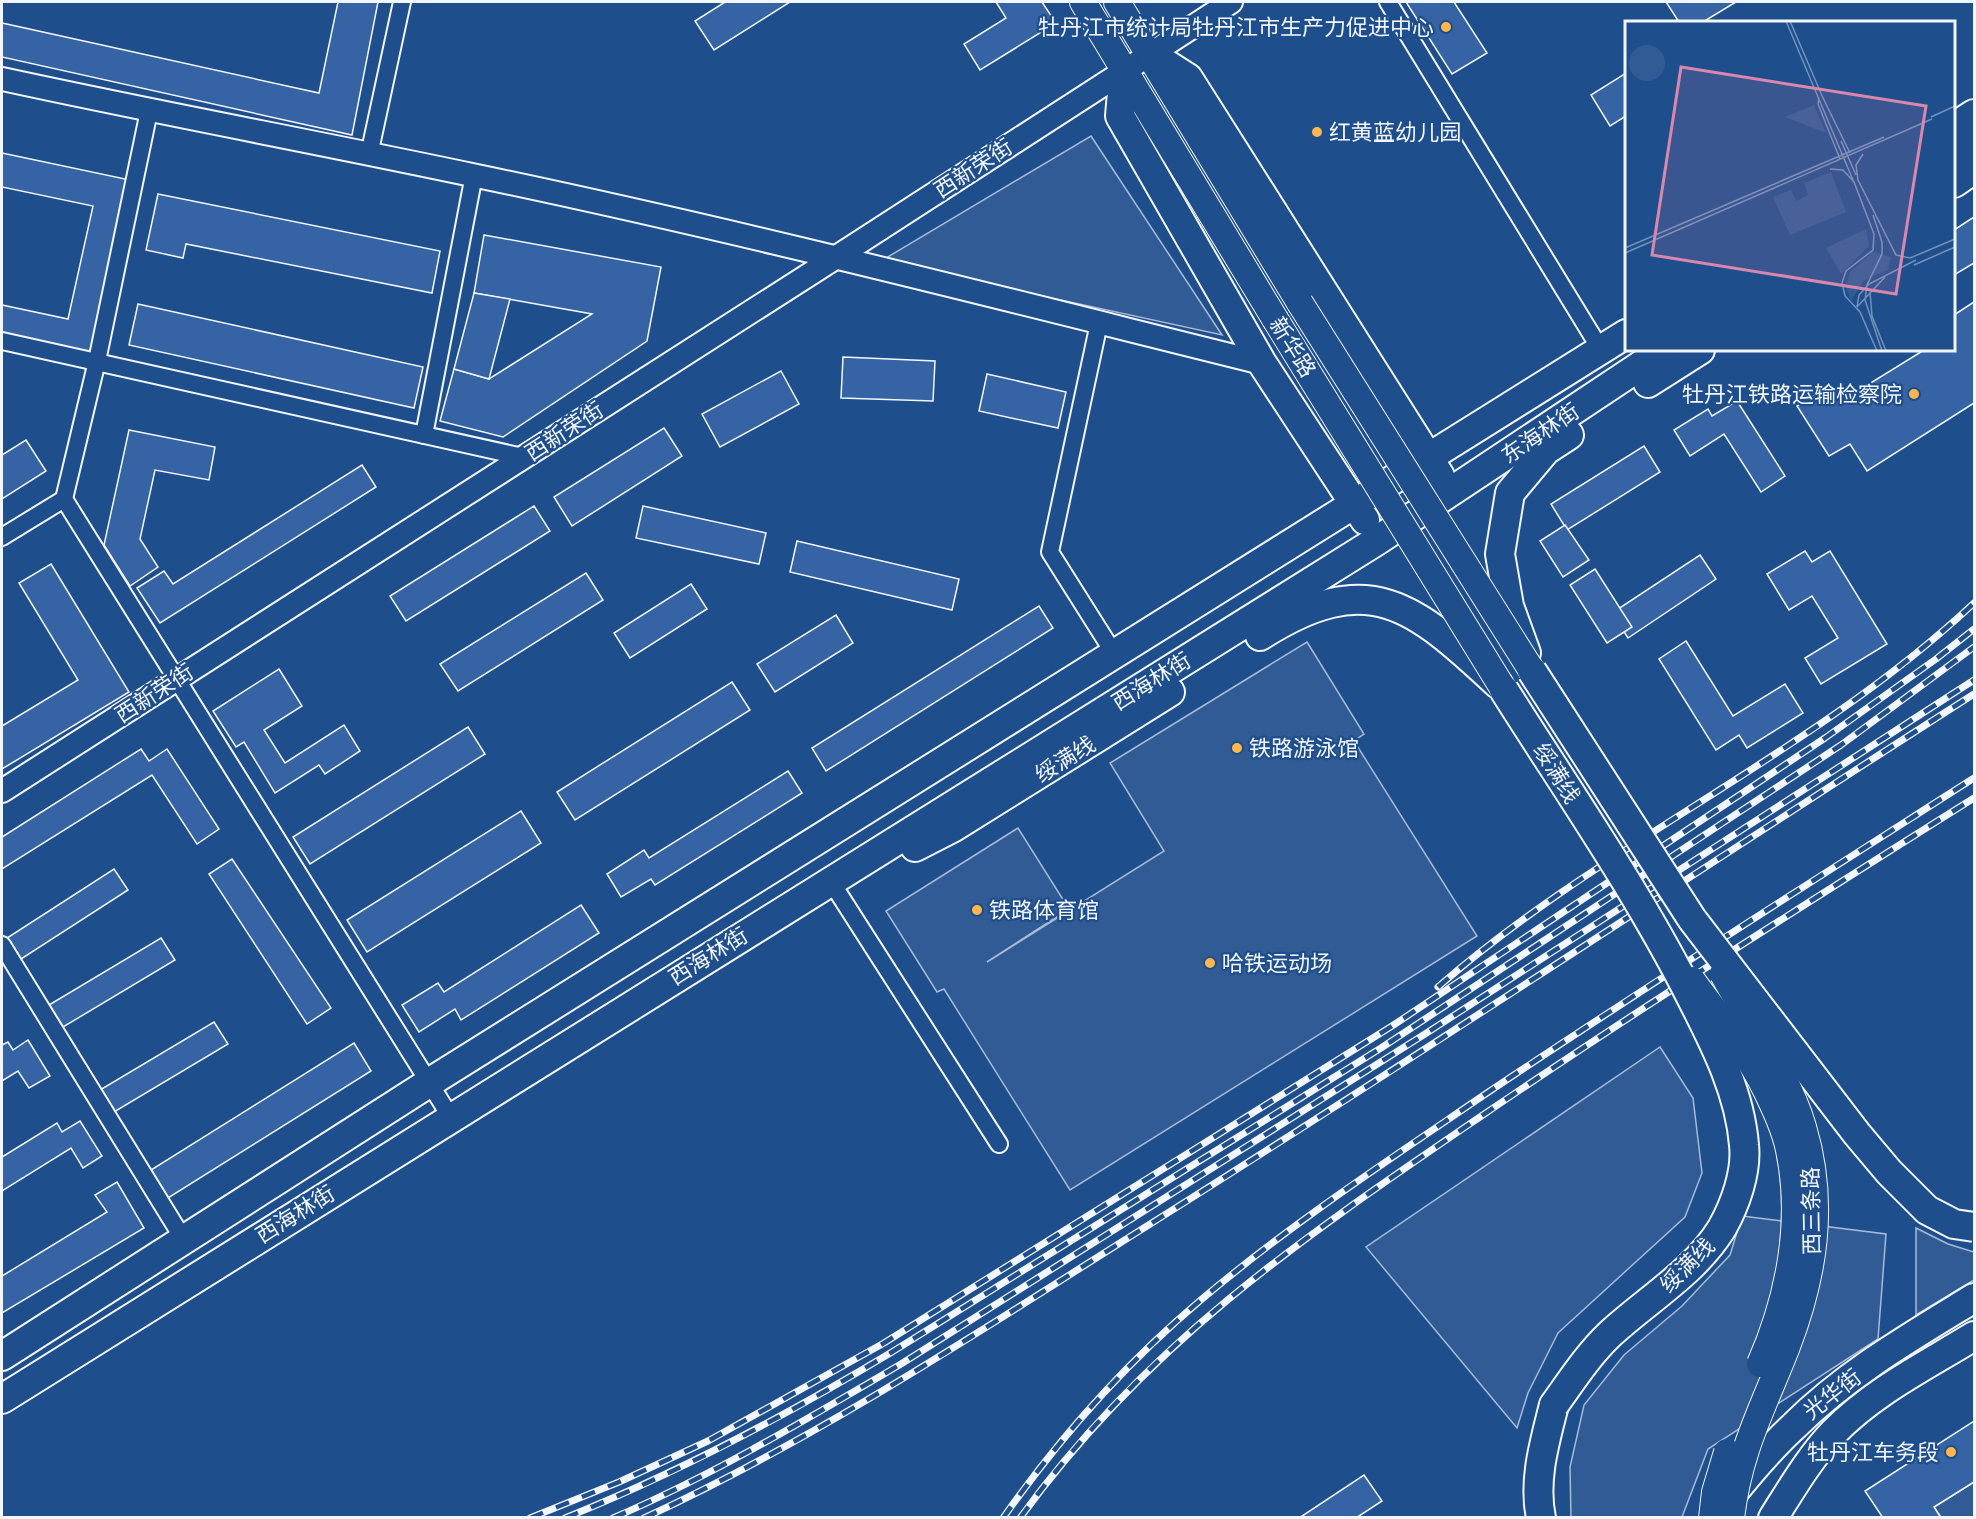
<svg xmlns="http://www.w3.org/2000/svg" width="1976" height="1519" viewBox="0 0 1976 1519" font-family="Karla,'Noto Sans SC',sans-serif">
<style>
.built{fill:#305b95;stroke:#a8bbd7;stroke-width:1.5}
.building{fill:#3563a3;stroke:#f2f6ff;stroke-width:1.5}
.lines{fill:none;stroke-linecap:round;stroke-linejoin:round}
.street-casing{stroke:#f2f6ff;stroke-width:20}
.secondary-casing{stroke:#f2f6ff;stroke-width:26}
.primary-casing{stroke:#f2f6ff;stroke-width:28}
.highway-casing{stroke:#f2f6ff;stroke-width:32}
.street{stroke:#1f4e8c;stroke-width:16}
.secondary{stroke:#1f4e8c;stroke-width:22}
.primary{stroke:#1f4e8c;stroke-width:26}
.highway{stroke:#1f4e8c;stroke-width:28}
.rail-casing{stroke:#f2f6ff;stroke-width:7}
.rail{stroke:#1f4e8c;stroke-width:4.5;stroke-dasharray:14;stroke-linecap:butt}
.primary-bridge-casing{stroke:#f2f6ff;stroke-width:28;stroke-linecap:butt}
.highway-bridge-casing{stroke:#f2f6ff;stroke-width:32;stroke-linecap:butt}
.primary-bridge{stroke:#1f4e8c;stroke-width:26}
.highway-bridge{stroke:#1f4e8c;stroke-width:28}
.poi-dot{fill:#ffb74d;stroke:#1f4e8c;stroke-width:2}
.labels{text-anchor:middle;stroke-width:4.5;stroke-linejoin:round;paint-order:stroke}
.poi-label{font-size:22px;fill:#f2f6ff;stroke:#1f4e8c;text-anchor:start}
.street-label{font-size:22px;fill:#f2f6ff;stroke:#1f4e8c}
.inset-road{fill:none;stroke:#7391ba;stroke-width:1.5}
.view{fill:#da87ad;fill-opacity:0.15;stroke:#da87ad;stroke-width:3}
.inset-edge{fill:none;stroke:#f2f6ff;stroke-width:3}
</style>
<rect width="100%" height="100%" fill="#1f4e8c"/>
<g class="built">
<path d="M1091 136 1222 335 881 261Z"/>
<path d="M1307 642 1364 734 1354 741 1477 936 1070 1190 944 989 937 992 886 911 1018 828 1069 909 987 962 1164 851 1110 763Z"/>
<path d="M1660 1047 1693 1098 1702 1173 1685 1217 1558 1333 1528 1393 1517 1428 1366 1247Z"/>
<path d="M1742 1216 1886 1234 1878 1339 1708 1449 1682 1517 1571 1518 1570 1467 1584 1405 1624 1355 1682 1306 1730 1255Z"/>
<path d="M1916 1228 1948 1244 1974 1252V1280L1916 1315Z"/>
<path d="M1974 1482V1517H1941L1934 1507Z"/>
</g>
<g class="building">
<path d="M338 2H378L352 135 2 57V23L319 93Z"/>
<path d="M725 2H790L714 50 695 21Z"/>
<path d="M996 2H1042L1056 23 980 70 964 44 1006 18Z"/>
<path d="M1406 2H1454L1487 53 1452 74Z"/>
<path d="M1666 2H1736L1703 22H1679Z"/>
<path d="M1626 73V116L1610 126 1591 95Z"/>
<path d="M2 153 130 180 92 357 2 338V305L68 319 93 206 2 187Z"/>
<path d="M158 194 440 251 432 293 186 244 183 258 146 250Z"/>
<path d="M1974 217V263L1954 275V230Z"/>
<path d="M484 235 661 267 647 341 503 437 440 421 454 369 489 379 592 314 474 293Z"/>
<path d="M474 293 510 299 489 379 454 369Z"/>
<path d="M1974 302V403L1867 471 1850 444 1829 456 1797 406 1830 386 1840 402 1924 350H1954V315Z"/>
<path d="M138 304 423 367 414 408 129 345Z"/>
<path d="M843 357 935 361 933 401 841 398Z"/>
<path d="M781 371 799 404 720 447 702 414Z"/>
<path d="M987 374 1066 392 1058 428 979 411Z"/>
<path d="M1737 401 1785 476 1761 492 1724 434 1690 456 1674 430 1708 409 1712 416Z"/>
<path d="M664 428 682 456 572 526 554 497Z"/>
<path d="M129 430 215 447 209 480 155 470 140 539 158 567 130 586 104 545Z"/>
<path d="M26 440 46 471 2 499V455Z"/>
<path d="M1644 446 1660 472 1567 530 1551 504Z"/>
<path d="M362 465 376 487 160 623 137 588 164 571 173 584Z"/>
<path d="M534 506 550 531 406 621 390 596Z"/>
<path d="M643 506 766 533 759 564 636 538Z"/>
<path d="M1565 525 1589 560 1563 577 1540 541Z"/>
<path d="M797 541 959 579 952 610 790 572Z"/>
<path d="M1805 551 1812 562 1830 551 1887 644 1821 684 1805 658 1838 638 1812 596 1789 610 1767 574Z"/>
<path d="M1700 555 1716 579 1628 638 1612 613Z"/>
<path d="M51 564 129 692 2 769V726L78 680 19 583Z"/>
<path d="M1595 569 1632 627 1607 643 1570 585Z"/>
<path d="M586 573 603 600 458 691 440 664Z"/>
<path d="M691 584 707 609 630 658 614 633Z"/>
<path d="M1039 606 1053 628 826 771 812 748Z"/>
<path d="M836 615 853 643 775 692 757 664Z"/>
<path d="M1686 641 1733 716 1785 684 1803 713 1747 748 1739 735 1716 750 1659 659Z"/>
<path d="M279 669 302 706 264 730 285 763 344 725 360 751 325 774 319 765 275 793 244 742 236 747 213 711Z"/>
<path d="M732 682 750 710 575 820 557 792Z"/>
<path d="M468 727 485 754 310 864 293 837Z"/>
<path d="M141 749 149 761 167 749 219 829 197 844 152 775 2 869V837Z"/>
<path d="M788 771 802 793 655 885 651 879 621 897 607 874 644 850 649 858Z"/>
<path d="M521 811 541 843 367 952 347 920Z"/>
<path d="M232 859 331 1008 307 1024 209 874Z"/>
<path d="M114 869 128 890 18 961 4 940Z"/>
<path d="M581 905 599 933 461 1020 455 1009 419 1032 402 1005 438 983 444 992Z"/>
<path d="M161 938 175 960 63 1027 49 1005Z"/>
<path d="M214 1022 228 1044 114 1112 100 1090Z"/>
<path d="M28 1040 50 1076 29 1088 18 1071 2 1081V1045L8 1042 13 1050Z"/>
<path d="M354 1043 371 1071 168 1198 151 1170Z"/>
<path d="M80 1121 102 1156 83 1168 71 1148 2 1191V1157L57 1123 62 1132Z"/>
<path d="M117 1182 144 1228 2 1313V1276L107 1212 95 1195Z"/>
<path d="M1974 1421V1482L1934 1507 1941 1518H1883L1865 1491Z"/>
<path d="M1364 1475 1382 1501 1356 1518H1299Z"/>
</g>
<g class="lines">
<defs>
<g id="street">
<path d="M1388 2 1601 350"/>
<path d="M369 155 402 2"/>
<path d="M1099 323 1050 552 1115 655"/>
<path d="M2 341 523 457"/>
<path d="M424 435 474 175"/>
<path d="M64 499 450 1116"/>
<path d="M2 537 64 499 97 361 149 111"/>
<path d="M830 880 999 1144"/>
<path d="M2 945 184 1240"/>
</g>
<g id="secondary">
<path d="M2 79C158 113 316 142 472 175 737 230 1000 298 1262 363"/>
<path d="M2 791 835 258 1231 2"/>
</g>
<g id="primary">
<path d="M1083 2 1275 319"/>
<path d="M1117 2 1300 303"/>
</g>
<g id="highway">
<path d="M1149 53 1188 78 1440 476"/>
<path d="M1124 69 1120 116 1262 363 1365 520"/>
<path d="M1954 127 1974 114"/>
<path d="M1954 155 1974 141"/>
<path d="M1954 183 1974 169"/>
<path d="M1648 383 1700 350"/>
<path d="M1260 636C1369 566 1414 606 1498 684"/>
<path d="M1526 653 1509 606 1500 554 1510 493 1546 450 1569 435"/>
<path d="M915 847 954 827 1170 692"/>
<path d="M2 1356 435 1079 1626 334"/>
<path d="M2 1399 1378 540 1664 350"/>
<path d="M1729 1498C1749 1473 1770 1448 1794 1426 1846 1374 1912 1336 1974 1298"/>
<path d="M1541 1518C1533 1480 1545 1441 1554 1405"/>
<path d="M1773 1518C1792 1488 1810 1457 1834 1432 1874 1391 1927 1365 1974 1336"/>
</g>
</defs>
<use href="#street" class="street-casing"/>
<use href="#secondary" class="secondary-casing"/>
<use href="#primary" class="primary-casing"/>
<use href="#highway" class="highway-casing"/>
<use href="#street" class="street"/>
<use href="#secondary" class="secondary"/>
<use href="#primary" class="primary"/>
<use href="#highway" class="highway"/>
<defs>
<g id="rail">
<path d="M1438 987C1604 842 1813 754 1974 603"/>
<path d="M530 1518 619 1482 708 1441 884 1343 1392 1026 1825 738 1936 659 1974 629"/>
<path d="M565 1518C680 1472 787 1415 892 1352L1381 1048 1841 745 1974 647"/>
<path d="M613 1518C713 1475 807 1419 901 1364L1425 1034 1974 680"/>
<path d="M644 1518C820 1437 983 1329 1147 1226 1425 1052 1698 870 1974 694"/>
<path d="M1003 1518C1060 1437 1127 1362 1202 1299 1292 1223 1390 1159 1487 1093 1648 985 1811 882 1974 778"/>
<path d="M1020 1518C1147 1343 1301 1239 1477 1119 1640 1008 1807 903 1974 798"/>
</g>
</defs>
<use href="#rail" class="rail-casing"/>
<use href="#rail" class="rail"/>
<defs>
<g id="primary-bridge">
<path d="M1300 303 1532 671"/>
<path d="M1275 319 1504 690"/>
<path d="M1723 974C1748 1020 1789 1077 1803 1127 1826 1204 1814 1277 1786 1349 1762 1410 1739 1451 1731 1518"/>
<path d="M1692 980C1718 1016 1747 1051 1766 1090 1775 1109 1785 1130 1789 1150 1804 1222 1789 1298 1760 1364"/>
<path d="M1712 1518 1715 1492 1727 1452"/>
</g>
<g id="highway-bridge">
<path d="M1532 671 1692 919 1857 1134 1889 1172 1927 1210 1954 1224 1974 1227"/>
<path d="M1504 690C1569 793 1639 893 1693 1001 1716 1046 1740 1094 1744 1145 1747 1172 1735 1205 1722 1228 1695 1272 1648 1299 1610 1334 1588 1355 1572 1380 1554 1405"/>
</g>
</defs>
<use href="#primary-bridge" class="primary-bridge-casing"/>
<use href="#highway-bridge" class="highway-bridge-casing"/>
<use href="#primary-bridge" class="primary-bridge"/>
<use href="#highway-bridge" class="highway-bridge"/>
</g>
<g class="poi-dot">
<circle cx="1446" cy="27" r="6"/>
<circle cx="1317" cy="132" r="6"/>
<circle cx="1914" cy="394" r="6"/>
<circle cx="1237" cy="748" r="6"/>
<circle cx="977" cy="910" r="6"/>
<circle cx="1210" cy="963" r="6"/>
<circle cx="1951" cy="1452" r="6"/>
</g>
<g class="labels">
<g class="poi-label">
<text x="1434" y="35" text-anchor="end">牡丹江市统计局牡丹江市生产力促进中心</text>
<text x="1329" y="140">红黄蓝幼儿园</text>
<text x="1902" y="402" text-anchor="end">牡丹江铁路运输检察院</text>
<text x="1249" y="756">铁路游泳馆</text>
<text x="989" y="918">铁路体育馆</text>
<text x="1222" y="971">哈铁运动场</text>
<text x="1939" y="1460" text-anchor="end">牡丹江车务段</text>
</g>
<g class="street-label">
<text transform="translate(973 168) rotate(-33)" y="8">西新荣街</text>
<text transform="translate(1293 347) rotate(58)" y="8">新华路</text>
<text transform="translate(564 431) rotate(-33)" y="8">西新荣街</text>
<text transform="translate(1540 433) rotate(-34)" y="8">东海林街</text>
<text transform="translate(1151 681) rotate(-32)" y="8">西海林街</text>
<text transform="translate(154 693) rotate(-33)" y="8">西新荣街</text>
<text transform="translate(1065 759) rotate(-32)" y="8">绥满线</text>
<text transform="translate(1557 773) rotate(58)" y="8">绥满线</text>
<text transform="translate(708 956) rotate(-32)" y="8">西海林街</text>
<text transform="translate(1811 1211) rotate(-91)" y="8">西三条路</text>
<text transform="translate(295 1214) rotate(-32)" y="8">西海林街</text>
<text transform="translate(1687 1265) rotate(-45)" y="8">绥满线</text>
<text transform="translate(1832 1394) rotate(-38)" y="8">光华街</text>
</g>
</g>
<g transform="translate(1625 21)">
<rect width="330" height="330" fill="#1f4e8c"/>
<path d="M4 42a18 18 0 1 1 36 0a18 18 0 1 1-36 0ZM189 84 201 112 160 96ZM206 151 221 191 165 214 148 176 166 169 171 180 183 174 179 162ZM241 208 244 225 216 253 201 227ZM248 231 266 236 263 249 239 259 226 280 221 266 225 251Z" fill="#305b95"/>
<path class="inset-road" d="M161 0 228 159M165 0 198 77M197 75 225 132M194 77 193 83 215 138M306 96 330 85M216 120 231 154M238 133 231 144 233 159 271 234 285 237 330 218M205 148 218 149 229 161 249 213 248 229 221 250 217 262 220 275 235 291 252 330M248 194 257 221V233L242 264 240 279 257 330M0 227 259 116M0 232 307 98M289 244 330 226M245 271 247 295 261 330M232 286 234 274 244 263 291 239M232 286 260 256"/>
<path class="view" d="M56 46 301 85 271 273 27 234Z"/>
<rect width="330" height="330" class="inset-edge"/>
</g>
<rect width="1976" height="1519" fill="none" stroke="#f2f6ff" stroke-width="6"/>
</svg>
